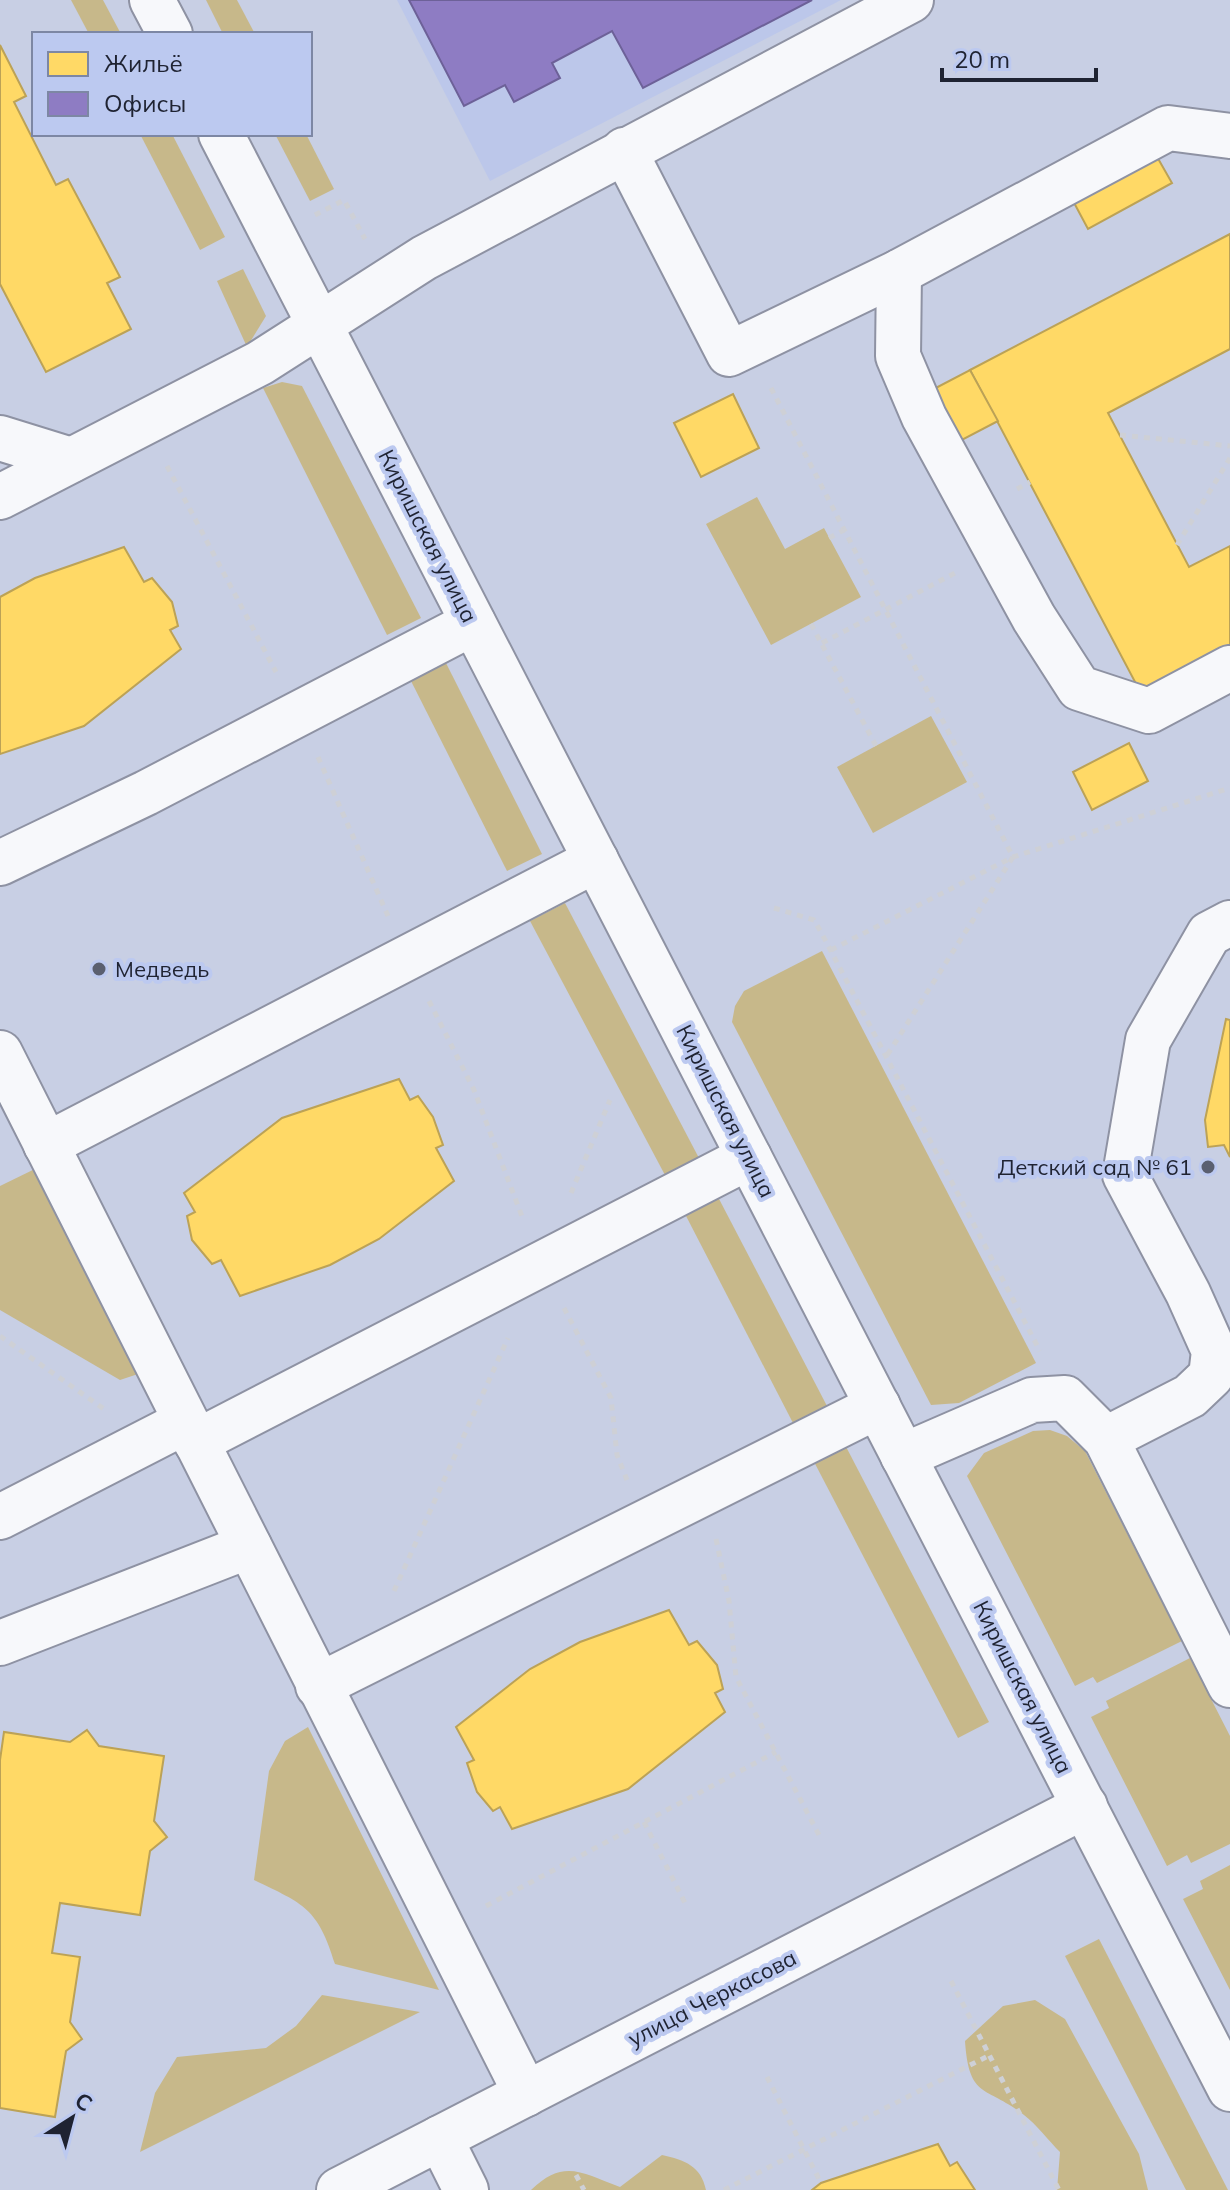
<svg xmlns="http://www.w3.org/2000/svg" width="1230" height="2190" viewBox="0 0 1230 2190" font-family="Mulish,sans-serif">
<style>
.built{fill:#bcc7ea}
.green{fill:#c7b88a}
.homes{fill:#ffd966;stroke:#bca256;stroke-width:2}
.offices{fill:#8e7cc3;stroke:#6d6198;stroke-width:2}
.lines{fill:none;stroke-linecap:round;stroke-linejoin:round}
.minor-casing{stroke:#8e92a3;stroke-width:48}
.path{stroke:#ced0d6;stroke-width:5;stroke-dasharray:6 6;stroke-linecap:butt}
.minor{stroke:#f7f8fb;stroke-width:44}
.poi-dot{fill:#5a5f70;stroke:#bcc9f0;stroke-width:3}
.labels{text-anchor:middle;stroke-width:8;stroke-linejoin:round;paint-order:stroke}
.street-label{font-size:22px;fill:#1f2332;stroke:#bcc9f0}
.poi-label{font-size:22px;fill:#1f2332;stroke:#bcc9f0;text-anchor:start}
</style>
<rect width="100%" height="100%" fill="#c8cfe4"/>
<path class="built" d="M397 0H841L490 181Z"/>
<g class="green">
<path d="M71 0H103L121 34H89Z"/>
<path d="M206 0H237L255 34H223Z"/>
<path d="M140 134H172L225 237 200 250Z"/>
<path d="M275 134H306L334 189 310 201Z"/>
<path d="M243 269 266 316 247 347 217 281Z"/>
<path d="M282 382 302 386 421 618 387 635 263 388Z"/>
<path d="M757 497 785 549 824 528 861 597 771 645 706 524Z"/>
<path d="M446 663 542 854 507 871 411 681Z"/>
<path d="M931 716 967 782 873 833 837 767Z"/>
<path d="M565 903 700 1160 666 1177 530 921Z"/>
<path d="M822 951 1036 1363 959 1403 931 1405 732 1022 735 1006 744 991Z"/>
<path d="M43 1165 150 1370 120 1380 0 1310V1186Z"/>
<path d="M718 1197 827 1406 793 1423 685 1214Z"/>
<path d="M1050 1430 1067 1436 1085 1451 1182 1641 1097 1683 1093 1677 1075 1686 967 1476 984 1453 1033 1431Z"/>
<path d="M842 1439 989 1722 958 1738 811 1456Z"/>
<path d="M1190 1658 1230 1736V1844L1191 1863 1187 1855 1167 1866 1091 1717 1109 1708 1106 1701Z"/>
<path d="M308 1727 439 1990 335 1964C318 1908 304 1904 254 1880L269 1771 285 1741Z"/>
<path d="M1230 1865V1990L1183 1899 1203 1889 1200 1881Z"/>
<path d="M1099 1939 1228 2190H1186L1065 1956Z"/>
<path d="M322 1995 420 2012 140 2152 155 2093 177 2057 266 2048 296 2026Z"/>
<path d="M1035 2000 1065 2019 1139 2154 1148 2190H1057L1060 2152C1048 2140 1037 2125 1024 2115 986 2085 969 2100 965 2041L1003 2006Z"/>
<path d="M662 2155C685 2160 701 2166 706 2190H531C564 2158 582 2173 620 2187Z"/>
</g>
<g class="homes">
<path d="M0 45 26 96 14 102 56 185 68 179 120 277 107 283 131 329 46 372 0 284Z"/>
<path d="M1156 155 1172 183 1088 229 1064 184Z"/>
<path d="M1230 234V349L1108 413 1189 567 1230 546V652L1143 697 970 370Z"/>
<path d="M970 370 998 421 958 442 930 391Z"/>
<path d="M733 394 759 448 701 477 674 423Z"/>
<path d="M124 547 144 582 152 578 172 602 178 626 170 630 181 649 84 726 0 754V597L35 578Z"/>
<path d="M1129 743 1148 781 1092 810 1073 772Z"/>
<path d="M1226 1019 1230 1020V1157L1224 1145 1208 1147 1205 1120Z"/>
<path d="M399 1079 410 1100 418 1096 433 1117 443 1145 436 1148 454 1181 379 1239 330 1265 240 1296 221 1260 212 1264 192 1240 187 1216 195 1212 184 1193 282 1118Z"/>
<path d="M669 1610 689 1645 697 1641 717 1665 723 1689 715 1693 725 1712 628 1789 512 1829 500 1807 493 1811 477 1792 467 1763 474 1760 456 1727 530 1669 580 1642Z"/>
<path d="M87 1730 99 1746 164 1756 154 1821 167 1837 150 1851 140 1915 60 1903 52 1953 80 1957 70 2022 82 2039 66 2051 55 2117 0 2108V1760L4 1732 70 1742Z"/>
<path d="M938 2144 950 2166 957 2162 975 2190H812L821 2183Z"/>
</g>
<path class="offices" d="M409 0H812L643 88 612 31 552 63 560 78 514 102 505 85 464 106Z"/>
<g class="lines">
<defs>
<g id="minor">
<path d="M152 0 170 34"/>
<path d="M221 134 1230 2089"/>
<path d="M624 150 729 354 899 272 1168 128 1230 136"/>
<path d="M899 272 898 356 924 417 1034 618 1079 688 1149 711 1230 668"/>
<path d="M0 438 71 460"/>
<path d="M0 497 260 363 424 258 911 0"/>
<path d="M0 863 146 793 473 623"/>
<path d="M0 1053 526 2094"/>
<path d="M46 1145 596 860"/>
<path d="M1106 1439 1190 1396 1211 1376 1214 1351 1188 1293 1125 1175 1148 1040 1209 934 1230 923"/>
<path d="M196 1442 749 1157"/>
<path d="M903 1456 1032 1400 1065 1398 1106 1439 1230 1685"/>
<path d="M0 1517 185 1422"/>
<path d="M0 1643 249 1546"/>
<path d="M318 1686 878 1406"/>
<path d="M440 2138 466 2190"/>
<path d="M339 2190 1085 1806"/>
</g>
</defs>
<use href="#minor" class="minor-casing"/>
<g class="path">
<path d="M315 215 344 200 365 239"/>
<path d="M771 388 1013 857 886 1057"/>
<path d="M1120 435 1230 446"/>
<path d="M167 466 276 672"/>
<path d="M1017 489 1030 482"/>
<path d="M829 538 844 530"/>
<path d="M1177 545 1230 458"/>
<path d="M811 624 876 746"/>
<path d="M822 643 955 573"/>
<path d="M318 757 388 916"/>
<path d="M774 908 814 920 821 932 1040 1351"/>
<path d="M831 950 1013 857 1230 788"/>
<path d="M429 1001 474 1090 523 1219"/>
<path d="M571 1193 610 1100"/>
<path d="M564 1308 611 1398 617 1455 627 1480"/>
<path d="M0 1336 104 1409"/>
<path d="M716 1539 729 1601 736 1677 819 1835"/>
<path d="M394 1591 508 1338"/>
<path d="M644 1822 685 1903"/>
<path d="M486 1906 776 1752"/>
<path d="M951 1981 1059 2190"/>
<path d="M767 2077 821 2183"/>
<path d="M576 2175 584 2190"/>
<path d="M724 2190 990 2055"/>
</g>
<use href="#minor" class="minor"/>
</g>
<g class="poi-dot">
<circle cx="99" cy="969" r="8"/>
<circle cx="1208" cy="1167" r="8"/>
</g>
<g class="labels">
<g class="street-label">
<text transform="translate(428 536) rotate(63)" y="8">Киришская улица</text>
<text transform="translate(726 1111) rotate(63)" y="8">Киришская улица</text>
<text transform="translate(1023 1687) rotate(63)" y="8">Киришская улица</text>
<text transform="translate(712 1998) rotate(-27)" y="8">улица Черкасова</text>
</g>
<g class="poi-label">
<text x="115" y="977">Медведь</text>
<text x="1192" y="1175" text-anchor="end">Детский сад № 61</text>
</g>
</g>
<rect x="32" y="32" width="280" height="104" fill="#bcc9f0" stroke="#7d87a4" stroke-width="2"/>
<rect x="48" y="52" width="40" height="24" fill="#ffd966" stroke="#7d87a4" stroke-width="2"/>
<text x="104" y="72" font-size="24" fill="#1f2332">Жильё</text>
<rect x="48" y="92" width="40" height="24" fill="#8e7cc3" stroke="#7d87a4" stroke-width="2"/>
<text x="104" y="112" font-size="24" fill="#1f2332">Офисы</text>
<g transform="translate(72 2118) rotate(36)" stroke="#bcc9f0" stroke-width="6" paint-order="stroke">
<path d="M0-6L14 30L0 20L-14 30Z" fill="#1f2332"/>
<text y="-12" font-size="22" font-weight="bold" text-anchor="middle" fill="#1f2332">С</text>
</g>
<path d="M942 68v12h154v-12" fill="none" stroke="#1f2332" stroke-width="4"/>
<text x="954" y="68" font-size="24" fill="#1f2332" stroke="#bcc9f0" stroke-width="6" paint-order="stroke">20 m</text>
</svg>
